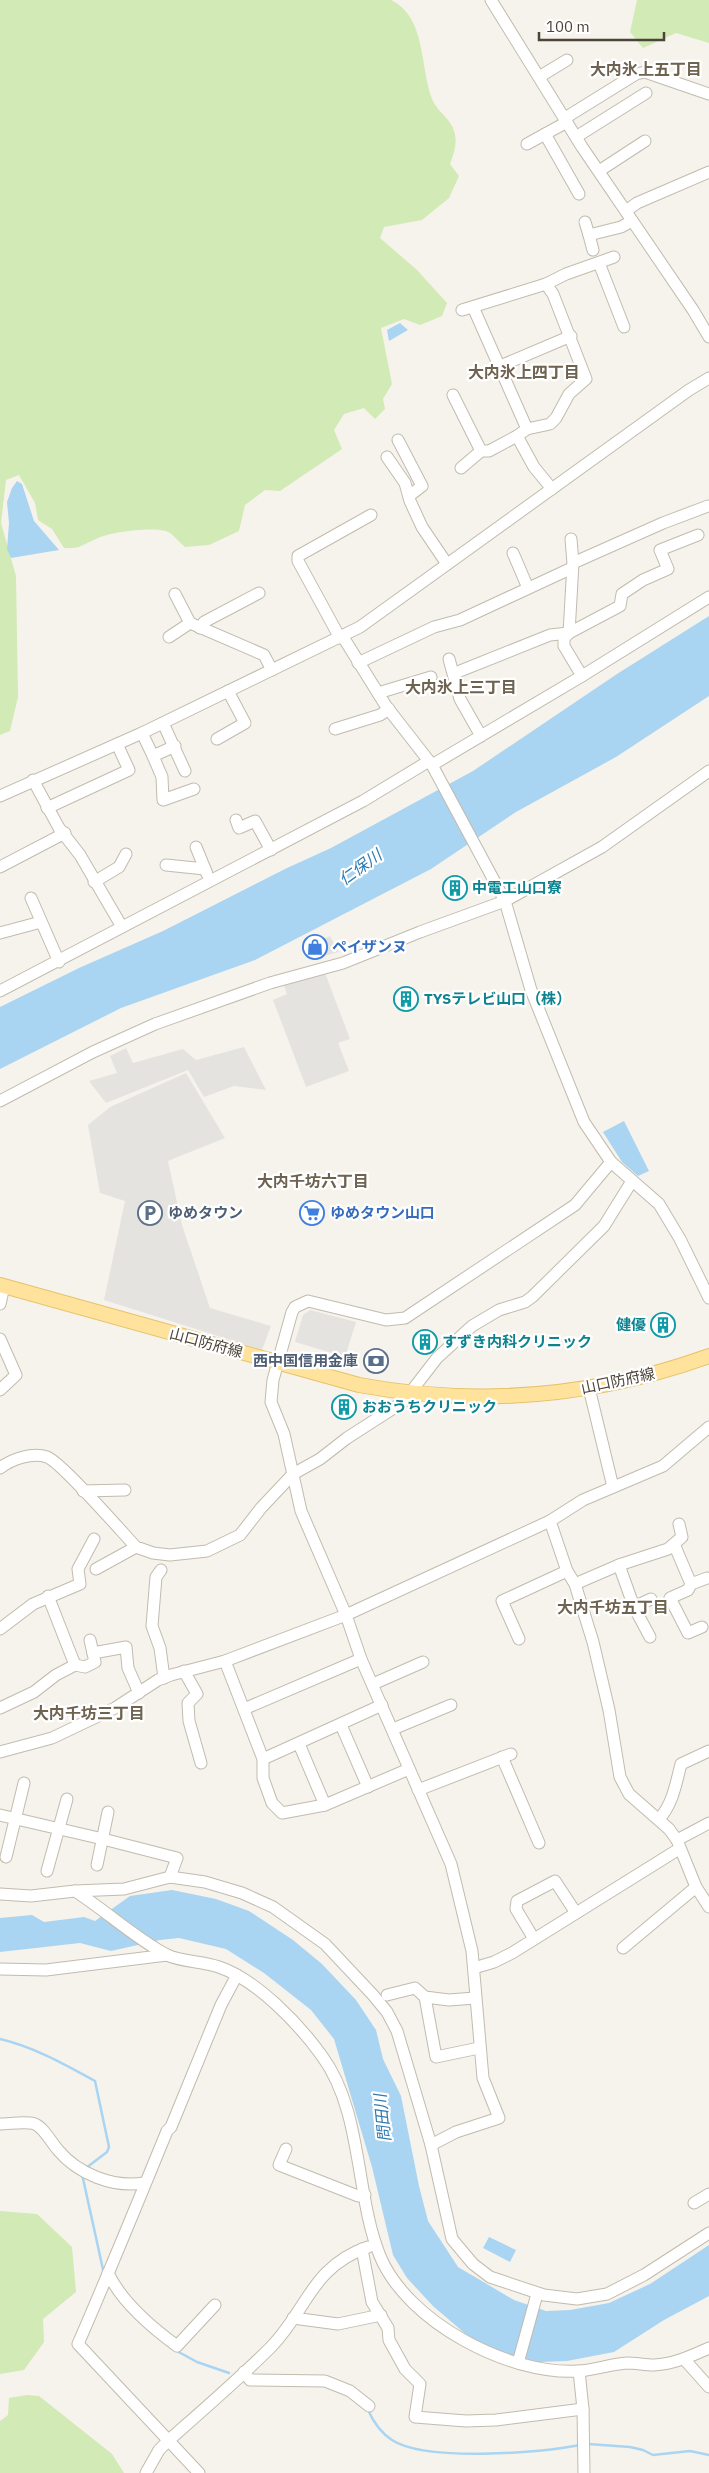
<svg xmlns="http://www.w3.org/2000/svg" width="709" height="2473" viewBox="0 0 709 2473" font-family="'IBM Plex Sans','Noto Sans JP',sans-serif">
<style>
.green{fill:#d2eab5}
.parking{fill:#e5e3e0}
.water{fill:#a9d4f2}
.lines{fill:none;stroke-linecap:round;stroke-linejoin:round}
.stream{stroke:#a9d4f2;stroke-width:2.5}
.minor-casing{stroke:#c2bbae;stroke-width:13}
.major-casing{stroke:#e6c16a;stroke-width:16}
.minor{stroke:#fff;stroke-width:11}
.major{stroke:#ffe39c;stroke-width:14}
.labels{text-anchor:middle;stroke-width:4.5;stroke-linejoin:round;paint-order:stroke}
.culture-label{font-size:15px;font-weight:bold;fill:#0d838f;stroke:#fff;text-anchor:start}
.shop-label{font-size:15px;font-weight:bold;fill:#366cbe;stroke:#fff;text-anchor:start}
.service-label{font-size:15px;font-weight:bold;fill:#4e5e75;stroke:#fff;text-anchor:start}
.street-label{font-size:15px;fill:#4b4439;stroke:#fff}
.neighbourhood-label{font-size:16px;font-weight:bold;fill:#6e6250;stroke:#fff}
.water-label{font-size:16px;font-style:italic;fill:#2e7ab2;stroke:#fff}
</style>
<rect width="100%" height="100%" fill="#f6f3ec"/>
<g class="green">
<path d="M0 0H391C428 18 419 71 434 103 439 112 451 120 454 131 458 143 454 153 450 164L459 176 449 198 422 220 384 227 380 238 417 270 447 303 442 316 420 325 404 319 381 328 392 384 383 399 385 409 375 419 364 408 344 414 334 430 342 449 280 491 265 490 245 505 239 531 209 545 185 547C180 543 174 535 168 532 154 526 109 532 96 539 81 545 81 549 64 548L52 529 38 520 35 503 19 475 6 480 1 523 16 576 18 697 10 731 0 735Z"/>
<path d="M637 0H709V43L676 33 643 48 630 32Z"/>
<path d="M0 2211 37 2214 72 2247 76 2292 43 2319 44 2342 24 2370 0 2374Z"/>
<path d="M27 2395 39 2396 112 2454 124 2473H0V2421L8 2415 9 2398Z"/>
</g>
<g class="parking">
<path d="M330 936 339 952 313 959 311 954 325 947 321 940Z"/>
<path d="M325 973 350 1039 338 1043 349 1071 306 1087 273 1000 287 994 284 986Z"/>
<path d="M244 1047 266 1090 234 1086 204 1097 188 1070 106 1103 89 1081 117 1073 110 1056 126 1048 133 1063 183 1049 196 1060Z"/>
<path d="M186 1073 225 1138 168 1161 182 1225 210 1308 271 1326 262 1350 104 1300 125 1201 100 1193 88 1125 110 1107Z"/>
<path d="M310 1310 356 1322 345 1357 295 1342 303 1315Z"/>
</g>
<g class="water">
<path d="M400 323 408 330 389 341 387 330Z"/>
<path d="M17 481 22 484 34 521 59 550 11 558 7 549 9 523 7 502 12 488Z"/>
<path d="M709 616V696L616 757 516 812 431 869 255 960 121 1008 0 1069V1007L79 968 163 931 285 869 331 848 473 771 617 674Z"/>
<path d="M624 1121 649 1171 638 1176 622 1162 603 1132Z"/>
<path d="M172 1890 216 1899 249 1911 293 1940 322 1964 356 2000 376 2030 383 2059 401 2096 419 2186 428 2221 458 2267 514 2300 546 2311 570 2310 609 2303 650 2284 709 2245V2296L664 2320 614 2352 567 2361 538 2362 513 2357 476 2343 433 2306 407 2278 393 2255 372 2167 334 2039 311 2010 264 1973 226 1949 179 1938 160 1940 111 1951 80 1943 0 1952V1918L32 1915 44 1922 84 1917 95 1921 130 1896Z"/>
<path d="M489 2237 516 2250 510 2262 483 2248Z"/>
</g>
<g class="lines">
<g class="stream">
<path d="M0 2039C34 2047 64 2064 95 2081L109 2147 107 2152 86 2168"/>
<path d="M82 2174 104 2274"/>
<path d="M175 2350 197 2362 229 2373"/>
<path d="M368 2410C373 2421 381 2433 392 2440 425 2462 541 2453 580 2445"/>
<path d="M588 2444 630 2447 643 2450 653 2455 690 2451 709 2455"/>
</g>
<defs>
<g id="minor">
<path d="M491 0 582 147 693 310 709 337"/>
<path d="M539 77 567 60"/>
<path d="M565 118 636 74 645 72 709 94"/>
<path d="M545 134 579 194"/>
<path d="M576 137 646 93"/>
<path d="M527 144 567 122"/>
<path d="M599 171 645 141"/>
<path d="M626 211 637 203 709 172"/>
<path d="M585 222 589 235 621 227 632 221"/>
<path d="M589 235 593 250"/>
<path d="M599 263 624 327"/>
<path d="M546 284 566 274 614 257"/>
<path d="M473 307 527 429"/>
<path d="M462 310 546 284 553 294 586 379 569 394 556 418 550 424 527 429 517 436"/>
<path d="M498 367 571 336"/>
<path d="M453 395 481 451H489L517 436 534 467 552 489"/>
<path d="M398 440 422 486 409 496"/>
<path d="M387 457 405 483 410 501 422 527 447 564"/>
<path d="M461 468 481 451"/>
<path d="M571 539 573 563 569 633 564 638V646L582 676"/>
<path d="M513 553 528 588"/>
<path d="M573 563 663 523 708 506"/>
<path d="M175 594 190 623 264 655 272 670"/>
<path d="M200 628 204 622 259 593"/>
<path d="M169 637 190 623"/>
<path d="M343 637 386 706 432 765 505 901 531 990 584 1122 611 1162 659 1204 680 1239 709 1298"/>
<path d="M340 638 298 561V556L371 515"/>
<path d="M449 659 460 699 481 736"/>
<path d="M358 663 434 627 460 620 572 568"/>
<path d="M455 673 550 635 569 633 620 606 622 594 643 580 668 569 660 550 698 535"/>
<path d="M378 693 431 677"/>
<path d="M163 723 185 771"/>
<path d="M335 729 380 715 389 709"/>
<path d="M142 733 153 756 175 746"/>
<path d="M217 739 245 723 228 691"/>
<path d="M153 756 162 777 163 800 194 789"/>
<path d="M432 765 582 676 709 597"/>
<path d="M33 780 59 828 80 855 122 927"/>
<path d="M0 796 142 733 360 627 689 390 709 378"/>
<path d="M47 808 129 770 117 744"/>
<path d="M236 820 239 828 255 821 271 850"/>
<path d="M196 847 207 874"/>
<path d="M166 865 205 869"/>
<path d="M0 867 65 833"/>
<path d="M94 882 119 867 126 854"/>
<path d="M31 898 59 962"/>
<path d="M0 933 41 922"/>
<path d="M0 991 363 801 429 761"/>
<path d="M0 1101 93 1052 155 1024 270 983 343 963 420 932 505 901 602 847 709 771"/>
<path d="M0 1304 4 1286"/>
<path d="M0 1339 16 1375 0 1390"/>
<path d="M589 1388 613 1487"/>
<path d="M0 1468C12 1459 32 1452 47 1457 61 1462 122 1532 136 1547L153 1553 170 1555 207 1551 240 1535 261 1508 293 1474 320 1459 347 1438 403 1402 437 1358 472 1326 499 1310 525 1302 532 1297 604 1226 632 1181"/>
<path d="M83 1491 125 1490"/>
<path d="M550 1521 567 1571 575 1584 593 1642 609 1710 620 1777 629 1794 669 1829 677 1840 696 1887 709 1907"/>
<path d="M674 1544 691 1584 688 1590 670 1598 688 1633 702 1627"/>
<path d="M619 1565 634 1607 650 1637"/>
<path d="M96 1569 136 1547"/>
<path d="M161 1570 156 1577 152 1626 160 1648 164 1678"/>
<path d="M575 1584 619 1565 668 1549 682 1537 679 1524"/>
<path d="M691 1584 707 1578"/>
<path d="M48 1596 75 1665"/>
<path d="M634 1607 651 1599"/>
<path d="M0 1629 33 1604 80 1584 78 1569 94 1539"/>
<path d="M519 1639 502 1601 567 1571"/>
<path d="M93 1653 126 1647 128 1668 139 1693"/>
<path d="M225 1661 263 1759V1778L272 1803 282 1813 325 1805 409 1769"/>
<path d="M184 1671 197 1694 188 1703 189 1721 201 1763"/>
<path d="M373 1684 423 1662"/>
<path d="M0 1708 34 1692 56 1675 75 1665 85 1667 95 1662 90 1640"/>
<path d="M244 1709 361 1659"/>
<path d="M341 1725 368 1787"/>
<path d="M393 1729 451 1705"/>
<path d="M299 1744 325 1805"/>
<path d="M0 1752 52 1738 115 1708 158 1680 171 1675 225 1661 346 1615 550 1521 583 1500 663 1466 709 1427"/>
<path d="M502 1757 539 1843"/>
<path d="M263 1759 382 1705"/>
<path d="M418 1790 511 1754"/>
<path d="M0 1815 103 1839 177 1858 170 1877"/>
<path d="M659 1819C673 1804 676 1783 681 1764L709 1751"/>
<path d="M677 1840 709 1823"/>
<path d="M6 1857 24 1783"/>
<path d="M97 1865 108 1812"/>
<path d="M47 1871 67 1799"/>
<path d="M75 1891 124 1889 170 1877 205 1882 242 1893 273 1907 325 1944 373 1995 387 2012 397 2031 431 2145 452 2239 473 2264 490 2277 544 2295 577 2299 607 2294 644 2275 709 2233"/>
<path d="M0 1894 31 1896 75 1891C105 1910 136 1939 167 1955 182 1962 202 1961 219 1967 257 1980 299 2024 322 2056 363 2112 355 2195 380 2256 407 2322 510 2376 579 2371 595 2370 611 2364 627 2363 636 2363 645 2365 654 2365 674 2364 691 2356 709 2348"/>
<path d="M534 1939 516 1909 517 1901 555 1881 576 1913"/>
<path d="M623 1948 696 1887"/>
<path d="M474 1968 494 1962 512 1953 679 1849"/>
<path d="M0 1969 46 1970 167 1955"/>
<path d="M387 1995 415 1988 425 1997 449 2000 475 1998"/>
<path d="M425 1997 436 2057 479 2048"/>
<path d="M0 2124C10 2124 25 2121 35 2124 44 2128 51 2142 58 2150 78 2174 113 2188 144 2183"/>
<path d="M431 2145 456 2132 499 2118 483 2078 472 1951 451 1864 361 1659 346 1615 301 1511 284 1434 271 1402 273 1380 292 1312 295 1307 308 1301 386 1320 405 1318 575 1205 611 1162"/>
<path d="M286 2149 279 2165 358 2196 365 2195"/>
<path d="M694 2203 709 2194"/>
<path d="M362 2249 372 2302 388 2328 389 2340 405 2369 420 2384 415 2417 466 2421 496 2420 583 2409"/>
<path d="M108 2273C121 2301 151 2327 177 2346L215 2305"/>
<path d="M293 2318 338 2324 381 2315"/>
<path d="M684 2359 709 2387"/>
<path d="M518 2363 537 2294"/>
<path d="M579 2371 583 2409 584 2473"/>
<path d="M244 2372 250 2380 325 2381 350 2391 369 2406"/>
<path d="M146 2473 159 2450 169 2440C203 2410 239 2379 271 2347 308 2309 311 2267 368 2247"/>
<path d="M199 2473 78 2344C109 2273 138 2202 167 2131L171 2127 221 2005 237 1975"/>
</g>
<path id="major" d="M0 1285 359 1385C478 1407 595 1397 709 1356"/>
</defs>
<use href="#minor" class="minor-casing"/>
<use href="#major" class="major-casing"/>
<use href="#minor" class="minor"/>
<use href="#major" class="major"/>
</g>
<defs>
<symbol id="building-ring" viewBox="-11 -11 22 22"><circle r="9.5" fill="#fff" stroke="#0f9aa8" stroke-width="1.5"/><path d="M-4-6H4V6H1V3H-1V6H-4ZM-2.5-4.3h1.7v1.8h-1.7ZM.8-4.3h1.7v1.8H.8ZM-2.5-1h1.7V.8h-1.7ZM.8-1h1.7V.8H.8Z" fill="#0f9aa8"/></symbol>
<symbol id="shop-ring" viewBox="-11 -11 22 22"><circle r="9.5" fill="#fff" stroke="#3f7fe0" stroke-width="1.5"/><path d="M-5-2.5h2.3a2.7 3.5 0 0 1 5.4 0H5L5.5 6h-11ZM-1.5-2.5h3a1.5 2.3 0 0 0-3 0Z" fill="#3f7fe0"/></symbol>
<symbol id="parking-ring" viewBox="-11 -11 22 22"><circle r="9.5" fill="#fff" stroke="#5c6f8a" stroke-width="1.5"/><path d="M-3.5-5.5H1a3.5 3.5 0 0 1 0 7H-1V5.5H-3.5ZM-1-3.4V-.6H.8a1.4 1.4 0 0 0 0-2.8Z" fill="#5c6f8a"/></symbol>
<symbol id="supermarket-ring" viewBox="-11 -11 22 22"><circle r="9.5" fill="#fff" stroke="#3f7fe0" stroke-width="1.5"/><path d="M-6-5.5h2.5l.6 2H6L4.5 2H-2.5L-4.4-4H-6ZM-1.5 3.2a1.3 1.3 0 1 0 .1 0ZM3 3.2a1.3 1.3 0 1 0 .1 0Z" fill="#3f7fe0"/></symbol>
<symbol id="bank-ring" viewBox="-11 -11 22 22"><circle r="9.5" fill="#fff" stroke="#5c6f8a" stroke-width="1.5"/><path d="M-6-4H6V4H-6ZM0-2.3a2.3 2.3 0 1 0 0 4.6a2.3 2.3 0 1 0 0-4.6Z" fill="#5c6f8a"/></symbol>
</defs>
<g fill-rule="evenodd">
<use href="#building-ring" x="441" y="874" width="28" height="28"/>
<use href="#shop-ring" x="301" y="933" width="28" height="28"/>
<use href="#building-ring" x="392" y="985" width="28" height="28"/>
<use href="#parking-ring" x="136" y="1199" width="28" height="28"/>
<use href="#supermarket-ring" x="298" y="1199" width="28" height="28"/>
<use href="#building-ring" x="649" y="1311" width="28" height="28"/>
<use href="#building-ring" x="411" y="1328" width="28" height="28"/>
<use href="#bank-ring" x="362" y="1347" width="28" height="28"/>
<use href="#building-ring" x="330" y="1393" width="28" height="28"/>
</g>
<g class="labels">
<g class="culture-label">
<text x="472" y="893">中電工山口寮</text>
<text x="424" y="1004">TYSテレビ山口（株）</text>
<text x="646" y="1330" text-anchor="end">健優</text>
<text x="442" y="1347">すずき内科クリニック</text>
<text x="362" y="1412">おおうちクリニック</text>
</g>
<g class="shop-label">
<text x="332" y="952">ペイザンヌ</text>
<text x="330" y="1218">ゆめタウン山口</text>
</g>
<g class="service-label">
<text x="168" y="1218">ゆめタウン</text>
<text x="358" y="1366" text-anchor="end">西中国信用金庫</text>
</g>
<g class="street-label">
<text transform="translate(206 1343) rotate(15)" y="5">山口防府線</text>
<text transform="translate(618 1381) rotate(-12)" y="5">山口防府線</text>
</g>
<g class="neighbourhood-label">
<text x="646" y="75">大内氷上五丁目</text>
<text x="524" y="378">大内氷上四丁目</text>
<text x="461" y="693">大内氷上三丁目</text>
<text x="313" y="1187">大内千坊六丁目</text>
<text x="613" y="1613">大内千坊五丁目</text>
<text x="89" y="1719">大内千坊三丁目</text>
</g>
<g class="water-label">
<text transform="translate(360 867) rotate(-36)" y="6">仁保川</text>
<text transform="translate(382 2118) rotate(-96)" y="6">問田川</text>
</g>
</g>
<path d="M539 32v8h125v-8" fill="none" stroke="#4b4439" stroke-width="2.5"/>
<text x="546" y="32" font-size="15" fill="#4b4439" stroke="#ffffff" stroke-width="4" paint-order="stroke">100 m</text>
</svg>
